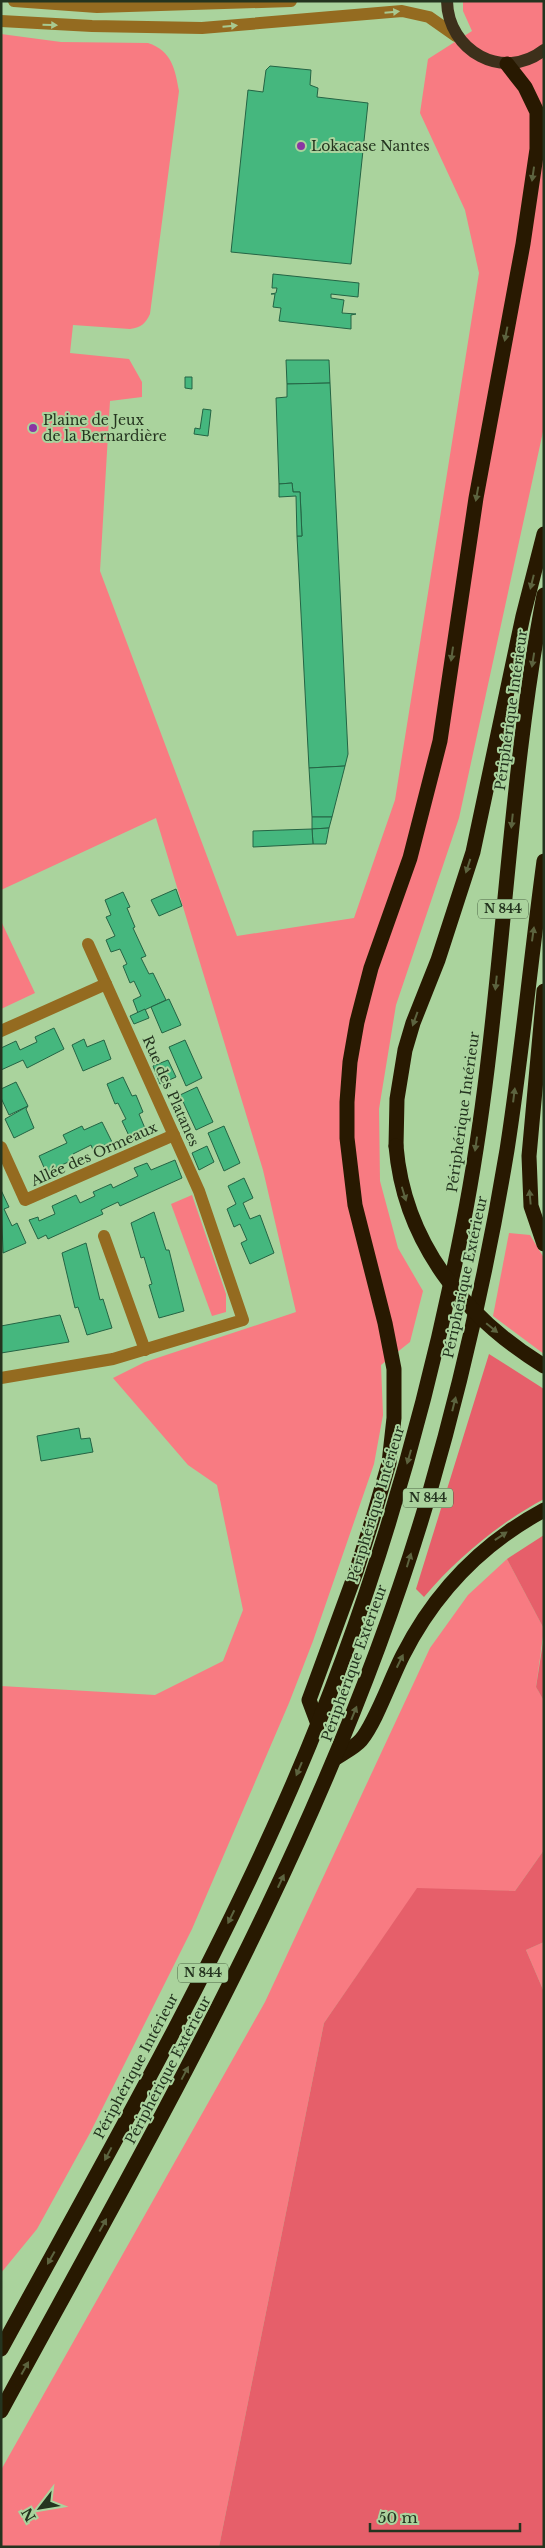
<svg xmlns="http://www.w3.org/2000/svg" width="545" height="2548" viewBox="0 0 545 2548" font-family="'Libre Baskerville',serif">
<style>
.green{fill:#f87b82}
.forest{fill:#e65f6a}
.building{fill:#45b77e;stroke:#246444}
.lines{fill:none;stroke-linecap:round;stroke-linejoin:round}
.minor{stroke:#946b20;stroke-width:12}
.major{stroke:#3d301b;stroke-width:12}
.highway{stroke:#281901;stroke-width:15}
.highway-bridge{stroke:#281901;stroke-width:15}
.oneway{fill:#a8c990}
.oneway2{fill:#5c633f}
.poi-dot{fill:#8b35a3;stroke:#aad39d;stroke-width:2}
.labels{text-anchor:middle;stroke-width:4;stroke-linejoin:round;paint-order:stroke}
.shield{fill:#aad39d;stroke:#4c6445;stroke-width:1}
.shield-label{font-size:12px;font-weight:bold;fill:#24341f}
.poi-label{font-size:14px;fill:#24341f;stroke:#aad39d;text-anchor:start}
.street-label{font-size:14px;fill:#24341f;stroke:#aad39d}
</style>
<rect width="100%" height="100%" fill="#aad39d"/>
<g class="green">
<path d="M463 1H544V427L459 818 396 1005 379 1109 380 1181 398 1248 423 1291 410 1342 381 1365 383 1415 374 1464 313 1641 289 1703 192 1929 90 2133 37 2229 1 2273V1686L155 1695 223 1661 243 1610 217 1485 188 1465 113 1378 145 1362 296 1312 263 1170 156 818 1 890V34L61 42 148 43C172 51 175 69 179 91L150 314C145 324 142 327 130 329L73 325 70 353 129 359 142 382V397L110 401 100 571 237 936 354 918 395 800 479 273 465 210 420 113 428 59 472 31 463 11Z"/>
<path d="M1 921 35 993 1 1009Z"/>
<path d="M192 1195 226 1294V1312L212 1316 171 1204Z"/>
<path d="M509 1233 530 1235 544 1258V1354L493 1316Z"/>
<path d="M507 1559 544 1629 536 1687 544 1701V1850L515 1891 417 1889 324 2023 219 2547H1V2470L265 2002 430 1648 468 1595Z"/>
<path d="M544 1942V1992L526 1950Z"/>
</g>
<g class="forest">
<path d="M489 1354 544 1389V1499C499 1523 457 1558 424 1597L416 1589Z"/>
<path d="M544 1535V1629L507 1559Z"/>
<path d="M544 1636V1701L536 1687Z"/>
<path d="M544 1850V1942L526 1950 544 1992V2547H219L324 2023 417 1888 515 1891Z"/>
</g>
<g class="building">
<path d="M270 66 311 70 310 85 318 88 317 97 368 103 351 264 231 252 248 90 263 92 266 70Z"/>
<path d="M273 274 359 283 358 297 331 294V298L344 300 342 313 356 314 351 315V329L279 321 281 308 273 307 275 294H271L276 293 277 288H272Z"/>
<path d="M286 360H329L330 383 287 384Z"/>
<path d="M185 377H192V389L185 388Z"/>
<path d="M330 383 348 754 345 766 309 768 297 536H302L300 492H293L292 483 279 484 276 398 287 397V384Z"/>
<path d="M203 409 211 410 208 436 194 434 195 428 200 429Z"/>
<path d="M292 483 293 492H300L302 536H297L296 496 279 497V484Z"/>
<path d="M345 766 332 817H312L309 768Z"/>
<path d="M312 817H332L329 828 312 829Z"/>
<path d="M329 828 326 844H313L312 829Z"/>
<path d="M312 829 313 844 253 847V831Z"/>
<path d="M176 889 182 906 159 916 151 900Z"/>
<path d="M123 892 130 907 127 908 135 927 133 928 146 956 141 958 149 974 153 973 166 1000 138 1013 133 1000 141 996 134 981 130 983 123 966 127 964 120 949 111 952 106 940 115 936 106 917 111 915 105 900Z"/>
<path d="M169 999 181 1025 162 1033 151 1007Z"/>
<path d="M145 1009 149 1018 134 1024 130 1016Z"/>
<path d="M54 1028 64 1049 27 1068 23 1060 1 1070V1048L16 1041 20 1050 37 1042 35 1037Z"/>
<path d="M84 1039 87 1047 104 1040 111 1059 83 1071 72 1045Z"/>
<path d="M185 1040 202 1078 186 1086 169 1047Z"/>
<path d="M168 1060 176 1077 160 1084 153 1066Z"/>
<path d="M123 1077 132 1096 136 1095 143 1112 139 1114 147 1133 131 1140 122 1121 126 1119 118 1103 115 1104 107 1084Z"/>
<path d="M16 1082 28 1106 9 1115 1 1098V1089Z"/>
<path d="M197 1087 213 1122 196 1130 180 1095Z"/>
<path d="M28 1106 26 1109 34 1128 14 1138 5 1119Z"/>
<path d="M102 1122 112 1142 93 1150 91 1145 73 1154 75 1159 46 1172 39 1156 67 1143 63 1135 82 1126 84 1130Z"/>
<path d="M224 1126 240 1163 224 1171 208 1133Z"/>
<path d="M207 1146 214 1162 199 1170 192 1153Z"/>
<path d="M175 1160 182 1178 120 1206 118 1202 101 1210 103 1214 48 1239 46 1235 38 1239 29 1220 38 1217 39 1221 55 1214 52 1206 76 1195 80 1203 95 1196 93 1192 111 1184 113 1188 138 1176 134 1168 147 1163 151 1170Z"/>
<path d="M244 1178 253 1198 243 1203 250 1219 260 1215 274 1253 250 1264 241 1243 247 1240 240 1224 234 1227 227 1209 236 1204 228 1186Z"/>
<path d="M1 1190 9 1207 4 1209 12 1226 17 1223 26 1243 3 1253Z"/>
<path d="M154 1212 166 1250H169L184 1311 159 1318 149 1285 152 1284 144 1257 141 1258 131 1223Z"/>
<path d="M86 1243 100 1300 103 1299 112 1328 87 1335 78 1307 75 1308 62 1253Z"/>
<path d="M60 1315 69 1342 1 1353V1326Z"/>
<path d="M79 1428 81 1439 90 1438 93 1452 41 1461 37 1436Z"/>
</g>
<g class="lines">
<g class="minor">
<path d="M14 1 97 7 291 1"/>
<path d="M1 21 92 26 202 28 402 11 429 17 456 36"/>
<path d="M88 944 106 984"/>
<path d="M1 1031 106 984 199 1191 243 1320 113 1359 1 1378"/>
<path d="M1 1147 25 1200 174 1135"/>
<path d="M104 1236 145 1350"/>
</g>
<path class="major" d="M447 1C448 51 503 82 544 50"/>
<g class="highway">
<path d="M544 991 529 1156 531 1206 544 1244"/>
<path d="M396 1146 397 1099 405 1050 413 1023 438 960 473 852 523 616 544 534"/>
<path d="M318 1724 309 1700 356 1572 373 1518 389 1463 394 1418V1369L385 1323 355 1205 347 1138V1102L350 1062 357 1022 371 968 410 858 440 741 476 498 523 244 537 149V112L525 87 507 64"/>
<path d="M336 1758C343 1753 355 1747 361 1740 376 1722 391 1678 403 1655 435 1592 481 1544 544 1510"/>
<path d="M1 2349C99 2169 202 1990 285 1802 367 1617 424 1423 463 1224 504 1016 504 803 544 595"/>
<path d="M1 2411C163 2113 335 1819 430 1491 462 1380 488 1265 507 1150 522 1054 531 957 544 861"/>
</g>
<path class="highway-bridge" d="M396 1146C404 1242 464 1317 544 1366"/>
</g>
<defs><path id="oneway-solid" d="M-6-.8H1V-3.2L6.5 0L1 3.2V.8H-6Z" transform="scale(1.25)"/></defs>
<g class="oneway">
<use href="#oneway-solid" transform="translate(392 12) rotate(-5)"/>
<use href="#oneway-solid" transform="translate(50 25) rotate(2)"/>
<use href="#oneway-solid" transform="translate(230 26) rotate(-5)"/>
</g>
<g class="oneway2">
<use href="#oneway-solid" transform="translate(533 174) rotate(98)"/>
<use href="#oneway-solid" transform="translate(506 334) rotate(101)"/>
<use href="#oneway-solid" transform="translate(477 494) rotate(100)"/>
<use href="#oneway-solid" transform="translate(532 582) rotate(104)"/>
<use href="#oneway-solid" transform="translate(452 654) rotate(98)"/>
<use href="#oneway-solid" transform="translate(533 660) rotate(99)"/>
<use href="#oneway-solid" transform="translate(512 821) rotate(96)"/>
<use href="#oneway-solid" transform="translate(468 866) rotate(108)"/>
<use href="#oneway-solid" transform="translate(533 934) rotate(-82)"/>
<use href="#oneway-solid" transform="translate(496 983) rotate(96)"/>
<use href="#oneway-solid" transform="translate(415 1019) rotate(110)"/>
<use href="#oneway-solid" transform="translate(514 1095) rotate(-83)"/>
<use href="#oneway-solid" transform="translate(476 1144) rotate(98)"/>
<use href="#oneway-solid" transform="translate(404 1194) rotate(73)"/>
<use href="#oneway-solid" transform="translate(530 1197) rotate(-95)"/>
<use href="#oneway-solid" transform="translate(492 1328) rotate(39)"/>
<use href="#oneway-solid" transform="translate(454 1404) rotate(-76)"/>
<use href="#oneway-solid" transform="translate(409 1457) rotate(106)"/>
<use href="#oneway-solid" transform="translate(501 1536) rotate(-34)"/>
<use href="#oneway-solid" transform="translate(409 1560) rotate(-73)"/>
<use href="#oneway-solid" transform="translate(400 1661) rotate(-64)"/>
<use href="#oneway-solid" transform="translate(354 1713) rotate(-68)"/>
<use href="#oneway-solid" transform="translate(299 1769) rotate(113)"/>
<use href="#oneway-solid" transform="translate(281 1881) rotate(-65)"/>
<use href="#oneway-solid" transform="translate(231 1917) rotate(116)"/>
<use href="#oneway-solid" transform="translate(185 2073) rotate(-62)"/>
<use href="#oneway-solid" transform="translate(108 2154) rotate(118)"/>
<use href="#oneway-solid" transform="translate(103 2225) rotate(-61)"/>
<use href="#oneway-solid" transform="translate(51 2258) rotate(119)"/>
<use href="#oneway-solid" transform="translate(25 2368) rotate(-61)"/>
</g>
<g class="poi-dot">
<circle cx="301" cy="146" r="5"/>
<circle cx="33" cy="428" r="5"/>
</g>
<g class="labels">
<g class="shield">
<rect x="478" y="899.5" width="50" height="19" rx="4"/>
<rect x="403" y="1488.5" width="50" height="19" rx="4"/>
<rect x="178" y="1963.5" width="50" height="19" rx="4"/>
</g>
<g class="shield-label">
<text x="503" y="913">N 844</text>
<text x="428" y="1502">N 844</text>
<text x="203" y="1977">N 844</text>
</g>
<g class="poi-label">
<text x="311" y="151">Lokacase Nantes</text>
<text x="43" y="425">Plaine de Jeux<tspan x="43" dy="16">de la Bernardière</tspan></text>
</g>
<g class="street-label">
<text transform="translate(511 710) rotate(-82)" y="5">Périphérique Intérieur</text>
<text transform="translate(171 1091) rotate(66)" y="5">Rue des Platanes</text>
<text transform="translate(463 1112) rotate(-82)" y="5">Périphérique Intérieur</text>
<text transform="translate(94 1154) rotate(-24)" y="5">Allée des Ormeaux</text>
<text transform="translate(465 1277) rotate(-78)" y="5">Périphérique Extérieur</text>
<text transform="translate(376 1504) rotate(-73)" y="5">Périphérique Intérieur</text>
<text transform="translate(354 1663) rotate(-70)" y="5">Périphérique Extérieur</text>
<text transform="translate(136 2066) rotate(-62)" y="5">Périphérique Intérieur</text>
<text transform="translate(168 2070) rotate(-62)" y="5">Périphérique Extérieur</text>
</g>
</g>
<rect width="545" height="2548" fill="none" stroke="#24341f" stroke-width="5"/>
<g transform="translate(40 2508) rotate(239)" stroke="#aad39d" stroke-width="4" paint-order="stroke">
<path d="M0-4L9 19L0 12L-9 19Z" fill="#24341f"/>
<text y="-8" font-size="14" font-weight="bold" text-anchor="middle" fill="#24341f">N</text>
</g>
<path d="M370 2523v8h150v-8" fill="none" stroke="#24341f" stroke-width="2.5"/>
<text x="378" y="2523" font-size="15" fill="#24341f" stroke="#aad39d" stroke-width="4" paint-order="stroke">50 m</text>
</svg>
